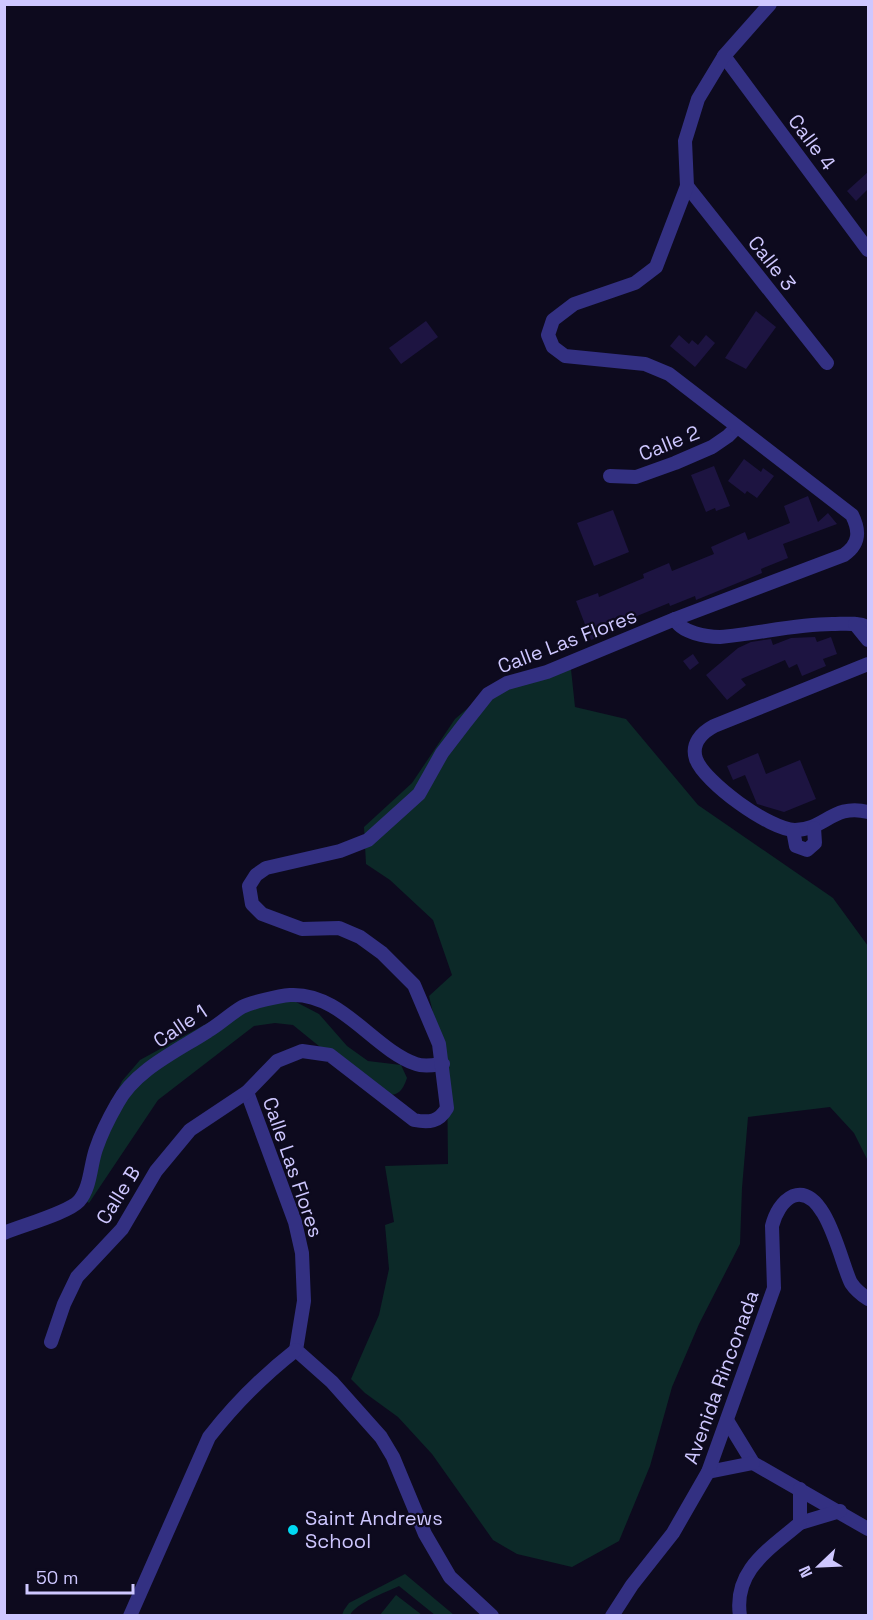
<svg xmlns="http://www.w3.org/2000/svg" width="873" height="1620" viewBox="0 0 873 1620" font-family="'Space Grotesk',sans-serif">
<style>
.green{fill:#0c2928}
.building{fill:#1d1441}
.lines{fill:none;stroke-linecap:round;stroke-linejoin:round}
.minor{stroke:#333082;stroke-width:14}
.poi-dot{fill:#00d9f2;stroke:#0d0a1e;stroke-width:2}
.labels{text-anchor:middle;stroke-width:4.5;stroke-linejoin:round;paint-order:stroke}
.street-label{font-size:20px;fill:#cec7ff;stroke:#0d0a1e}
.poi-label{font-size:20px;fill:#cec7ff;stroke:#0d0a1e;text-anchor:start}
</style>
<rect width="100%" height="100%" fill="#0d0a1e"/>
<g class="green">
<path d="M570 660 575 707 626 719 698 805 833 898 868 946V1161L854 1133 830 1107 748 1117 742 1188 740 1244 699 1324 672 1387 650 1466 619 1541 572 1567 517 1554 493 1540 432 1454 398 1417 365 1393 351 1379 379 1315 389 1269 385 1225 394 1222 385 1166 448 1164 447 1071 429 996 452 975 433 920 390 880 366 864 364 827 412 783 455 719 497 683Z"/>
<path d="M272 997 296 1002 319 1014 347 1046 368 1061 401 1065 407 1078C401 1096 395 1096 378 1094L293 1025 275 1023 254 1026 158 1100 89 1203 78 1195 91 1147 122 1081 140 1060 246 1002Z"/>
<path d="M405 1574 454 1615H435L399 1586C386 1592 356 1603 350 1615H342L344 1610 349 1603Z"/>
<path d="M396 1595 422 1615H380Z"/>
</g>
<g class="building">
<path d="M868 172V189L856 201 847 191Z"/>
<path d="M756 311 776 327 746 369 725 358Z"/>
<path d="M426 321 438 337 401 364 389 348Z"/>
<path d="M679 335 689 344 692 340 698 345 706 335 715 343 695 367 670 346Z"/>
<path d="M744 459 761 472 763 468 774 476 757 498 747 491 745 494 728 481Z"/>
<path d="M714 466 730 506 716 511 715 508 706 512 691 475Z"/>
<path d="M808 496 818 522 828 513 837 524 783 544 788 558 761 569 762 573 696 600 695 596 670 606 669 603 610 627 612 632 591 640 576 601 598 593 599 597 644 578 643 574 669 563 672 571 714 554 711 547 745 532 748 540 790 523 784 506Z"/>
<path d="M613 510 629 552 594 566 577 523Z"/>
<path d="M815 637 817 642 831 637 837 654 823 659 826 666 802 676 797 664 789 668 785 660 741 679 746 685 727 700 706 675 738 648 751 642 771 639 773 645 791 638Z"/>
<path d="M693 654 699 663 690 670 683 661Z"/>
<path d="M758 753 766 774 800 760 816 799 784 812 757 804 745 775 733 780 727 766Z"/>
</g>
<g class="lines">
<g class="minor">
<path d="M724 56 868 250"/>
<path d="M687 186 827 363"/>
<path d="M610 476 636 477 675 463 712 447 728 436 737 427"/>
<path d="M675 619C681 633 707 637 720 637 758 634 794 624 832 624 844 624 857 622 868 627"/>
<path d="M855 624 868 640"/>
<path d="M868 664 714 726C701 733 691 744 696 759 704 782 770 830 795 830 825 830 833 803 868 812"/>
<path d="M793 830 796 846 807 850 815 843 814 828"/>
<path d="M247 1092 295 1222 302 1253 304 1301 296 1350 332 1382 381 1437 393 1457 425 1534 450 1577 492 1616"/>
<path d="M4 1233C23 1225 68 1213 79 1201 91 1187 90 1166 96 1149 101 1134 109 1118 117 1104 135 1070 177 1051 208 1031 220 1024 230 1014 242 1007 252 1002 279 996 290 995 341 992 373 1049 416 1064 424 1067 434 1065 443 1064"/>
<path d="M51 1342 64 1304 77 1277 122 1229 156 1171 190 1130 247 1092 277 1061 302 1051 330 1055 414 1120C429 1123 439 1122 447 1108L439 1044 414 985 382 953 360 937 339 928 302 929 262 914 252 904 249 886 256 875 266 868 340 851 368 840 419 794 442 753 465 723 488 694 507 683 547 672 675 619 844 555C860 544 860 531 852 515L669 374 645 364 565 356 553 347 548 335 553 320 574 304 635 283 656 267 687 186 685 141 698 99 724 56 770 4"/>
<path d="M728 1422 753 1463 868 1529"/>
<path d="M708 1472 753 1463"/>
<path d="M800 1523 840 1511"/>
<path d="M130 1616 209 1437C234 1405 264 1375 296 1350"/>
<path d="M612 1616 632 1585 673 1533 708 1472 774 1288 772 1226C775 1214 782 1201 793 1196 826 1184 841 1264 851 1283 855 1289 862 1295 868 1299"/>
<path d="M740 1616C733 1570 770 1549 800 1523V1489"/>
</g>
</g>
<circle class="poi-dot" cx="293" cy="1530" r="6"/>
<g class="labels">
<g class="street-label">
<text transform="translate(812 142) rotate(53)" y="7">Calle 4</text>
<text transform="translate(772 263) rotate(52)" y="7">Calle 3</text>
<text transform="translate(669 443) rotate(-22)" y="7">Calle 2</text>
<text transform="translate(567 641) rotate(-21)" y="7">Calle Las Flores</text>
<text transform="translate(180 1026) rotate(-34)" y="7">Calle 1</text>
<text transform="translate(293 1167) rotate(71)" y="7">Calle Las Flores</text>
<text transform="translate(118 1195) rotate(-58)" y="7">Calle B</text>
<text transform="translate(721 1377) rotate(-70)" y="7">Avenida Rinconada</text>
</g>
<g class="poi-label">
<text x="305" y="1525">Saint Andrews<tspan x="305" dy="23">School</tspan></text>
</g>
</g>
<rect width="873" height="1620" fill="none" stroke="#cec7ff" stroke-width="12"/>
<g transform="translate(819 1566) rotate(247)" stroke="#0d0a1e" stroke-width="4.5" paint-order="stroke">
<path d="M0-4.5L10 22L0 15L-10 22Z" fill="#cec7ff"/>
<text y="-9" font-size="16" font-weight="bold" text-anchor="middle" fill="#cec7ff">N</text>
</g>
<path d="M27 1584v9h106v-9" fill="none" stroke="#cec7ff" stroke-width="3"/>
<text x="36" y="1584" font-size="18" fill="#cec7ff" stroke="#0d0a1e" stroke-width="4.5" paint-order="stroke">50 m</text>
</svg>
